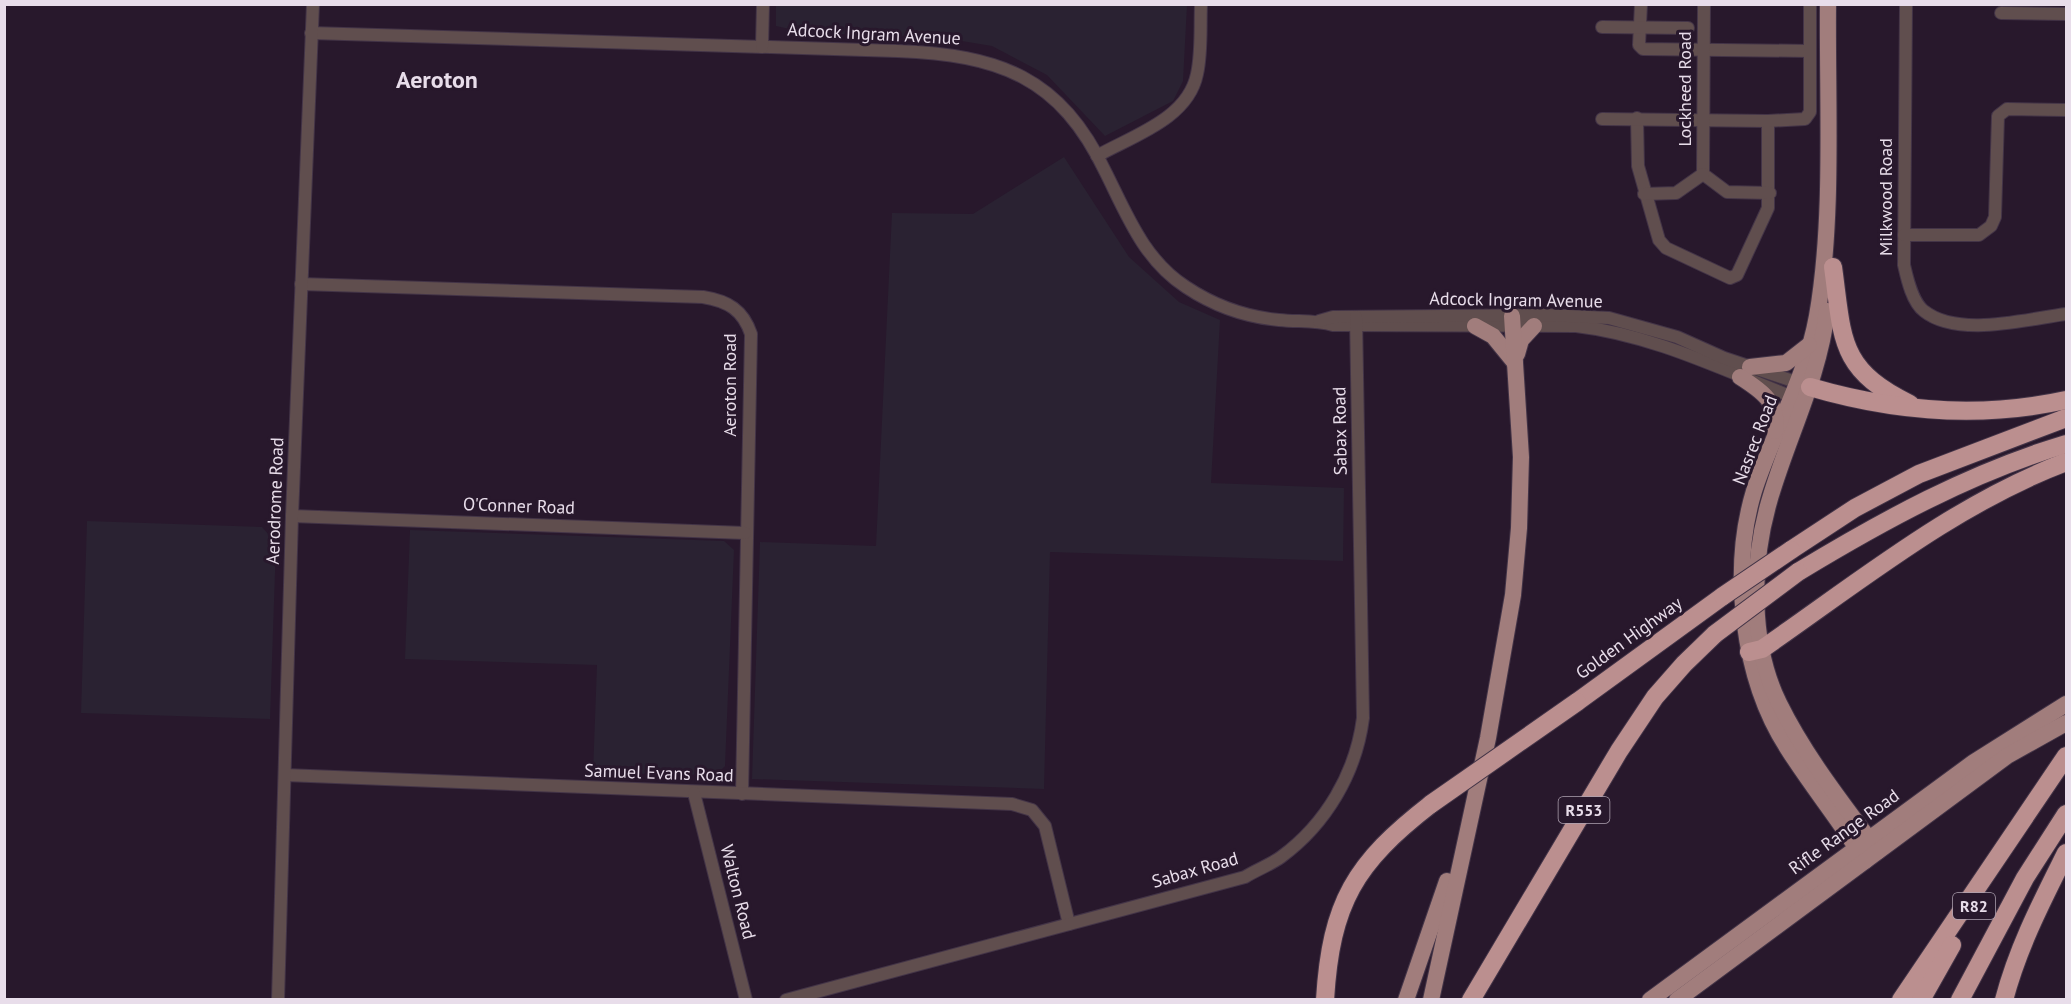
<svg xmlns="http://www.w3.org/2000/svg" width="2071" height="1004" viewBox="0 0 2071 1004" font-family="'PT Sans',sans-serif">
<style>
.industrial{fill:#2a2232}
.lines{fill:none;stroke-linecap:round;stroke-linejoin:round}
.minor-casing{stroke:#433447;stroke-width:14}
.major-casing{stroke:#433447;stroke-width:18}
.highway-casing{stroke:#433447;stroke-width:20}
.minor{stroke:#604e4e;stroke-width:12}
.major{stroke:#a17d7c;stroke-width:16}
.highway{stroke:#bb8f8f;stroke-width:18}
.highway-bridge-casing{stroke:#433447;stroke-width:20;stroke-linecap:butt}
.highway-bridge{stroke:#bb8f8f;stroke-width:18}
.labels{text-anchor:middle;stroke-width:6;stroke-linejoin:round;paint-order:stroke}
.shield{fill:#28182c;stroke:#aea2b1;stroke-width:1.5}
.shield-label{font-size:16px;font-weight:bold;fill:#e8ddea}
.street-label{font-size:18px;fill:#e8ddea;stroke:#28182c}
.district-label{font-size:24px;font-weight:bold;fill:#e8ddea;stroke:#28182c}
</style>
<rect width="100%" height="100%" fill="#28182c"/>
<g class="industrial">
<path d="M776 5H1187L1183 81 1173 101 1105 136 1047 75 992 46 938 37 808 33 776 26Z"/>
<path d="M1064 157 1129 257 1179 302 1220 320 1211 483 1344 488 1343 561 1050 552 1044 789 752 779 760 542 876 546 892 213 973 214Z"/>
<path d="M87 521 262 527 276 543 270 719 81 713Z"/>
<path d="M410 530 724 541 734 550 725 766 716 775 593 773 597 665 405 659Z"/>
</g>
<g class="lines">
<defs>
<g id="minor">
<path d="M1641 4 1639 45 1643 49 1810 51"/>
<path d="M1906 4 1904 265C1907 278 1912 302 1924 311 1958 338 2027 319 2066 314"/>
<path d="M2001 13 2066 14"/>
<path d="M1602 27 1688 28"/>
<path d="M311 33 897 51C999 55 1060 76 1106 173 1127 215 1144 260 1186 287 1213 305 1246 317 1279 320 1298 322 1315 320 1333 325L1576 326C1654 335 1725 371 1798 399"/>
<path d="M762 47 763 4"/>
<path d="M1637 118 1638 166 1659 240 1666 248 1730 278 1737 275 1768 208V121"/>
<path d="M1602 119 1768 121 1805 119 1810 112V4"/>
<path d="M1097 156C1132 136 1188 119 1197 74 1202 52 1200 27 1201 4"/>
<path d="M1703 174 1704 4"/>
<path d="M1703 174 1727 192 1770 193"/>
<path d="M1644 194 1676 193 1703 174"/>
<path d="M1904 235H1979L1991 226 1995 217 1998 116 2007 109 2066 110"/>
<path d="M301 284 703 297C728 301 743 310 751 334L742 794"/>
<path d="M1319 321 1333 317 1548 315 1609 318 1677 337 1724 358 1805 385"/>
<path d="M292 516 745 533"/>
<path d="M285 775 1012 804 1032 810 1045 826 1069 924"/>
<path d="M694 793 746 1000"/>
<path d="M278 1000 292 516 313 4"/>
<path d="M786 1000 1245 877C1256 870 1270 865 1281 857 1326 824 1356 773 1363 718L1356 317"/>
</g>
<g id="major">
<path d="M1828 4C1827 104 1834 219 1817 316 1806 378 1773 432 1754 491 1730 570 1742 679 1788 749 1812 787 1841 822 1865 861"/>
<path d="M1827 311C1819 379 1787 438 1769 502 1751 565 1750 644 1779 703 1805 756 1843 804 1878 851"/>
<path d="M1475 326 1493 336 1515 363"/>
<path d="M1517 354 1521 340 1534 326"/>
<path d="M1750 367 1786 363 1809 345"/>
<path d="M1740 377C1762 391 1779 402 1775 431"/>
<path d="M1406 1000 1447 881"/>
<path d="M1431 1000 1488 738 1513 595 1519 528 1521 457 1512 316"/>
<path d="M1650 1000 1974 762 2066 704"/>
<path d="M1677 1000 2007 756 2066 723"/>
</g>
<g id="highway">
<path d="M1833 267C1843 339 1838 369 1910 404"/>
<path d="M1810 387C1895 412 1979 419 2066 400"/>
<path d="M1791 550 1855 508 1919 474 2066 418"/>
<path d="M1798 572C1884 520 1970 473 2066 444"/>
<path d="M1749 652 1762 649C1859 582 1955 504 2066 462"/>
<path d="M1577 702 1723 596"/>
<path d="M1325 1000C1331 902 1355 863 1431 804"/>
<path d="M1471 1000 1619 751 1655 697 1684 664 1715 634"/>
<path d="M1901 1000 2066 756"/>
<path d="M1921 1000 1952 945"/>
<path d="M1960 1000 2025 878 2066 814"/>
<path d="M2004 1000C2018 947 2042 901 2066 853"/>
</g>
</defs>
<use href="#minor" class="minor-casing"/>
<use href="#major" class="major-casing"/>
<use href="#highway" class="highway-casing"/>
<use href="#minor" class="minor"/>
<use href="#major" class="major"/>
<use href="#highway" class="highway"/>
<defs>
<g id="highway-bridge">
<path d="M1723 596 1791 550"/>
<path d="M1715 634 1798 572"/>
<path d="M1431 804 1577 702"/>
</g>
</defs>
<use href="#highway-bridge" class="highway-bridge-casing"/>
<use href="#highway-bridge" class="highway-bridge"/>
</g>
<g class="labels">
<g class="shield">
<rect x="1558.5" y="797" width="51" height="26" rx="4.5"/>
<rect x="1953" y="893" width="42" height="26" rx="4.5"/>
</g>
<g class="shield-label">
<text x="1584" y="816">R553</text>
<text x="1974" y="912">R82</text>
</g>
<g class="street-label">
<text transform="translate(874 34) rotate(3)" y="6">Adcock Ingram Avenue</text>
<text transform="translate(1685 89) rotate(-90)" y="6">Lockheed Road</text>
<text transform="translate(1886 197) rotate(-90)" y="6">Milkwood Road</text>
<text transform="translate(1516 300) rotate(1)" y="6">Adcock Ingram Avenue</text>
<text transform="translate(730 385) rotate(-90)" y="6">Aeroton Road</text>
<text transform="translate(1340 431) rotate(-91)" y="6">Sabax Road</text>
<text transform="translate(1755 440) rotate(-69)" y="6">Nasrec Road</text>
<text transform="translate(275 501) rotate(-88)" y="6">Aerodrome Road</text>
<text transform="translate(519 506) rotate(2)" y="6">O'Conner Road</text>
<text transform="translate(1629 638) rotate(-36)" y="6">Golden Highway</text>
<text transform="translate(659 773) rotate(2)" y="6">Samuel Evans Road</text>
<text transform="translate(1844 832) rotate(-36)" y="6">Rifle Range Road</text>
<text transform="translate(1195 870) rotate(-16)" y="6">Sabax Road</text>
<text transform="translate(738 892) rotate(76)" y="6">Walton Road</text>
</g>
<g class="district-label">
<text x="437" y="88">Aeroton</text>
</g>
</g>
<rect width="2071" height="1004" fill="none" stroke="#e8ddea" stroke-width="12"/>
</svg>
